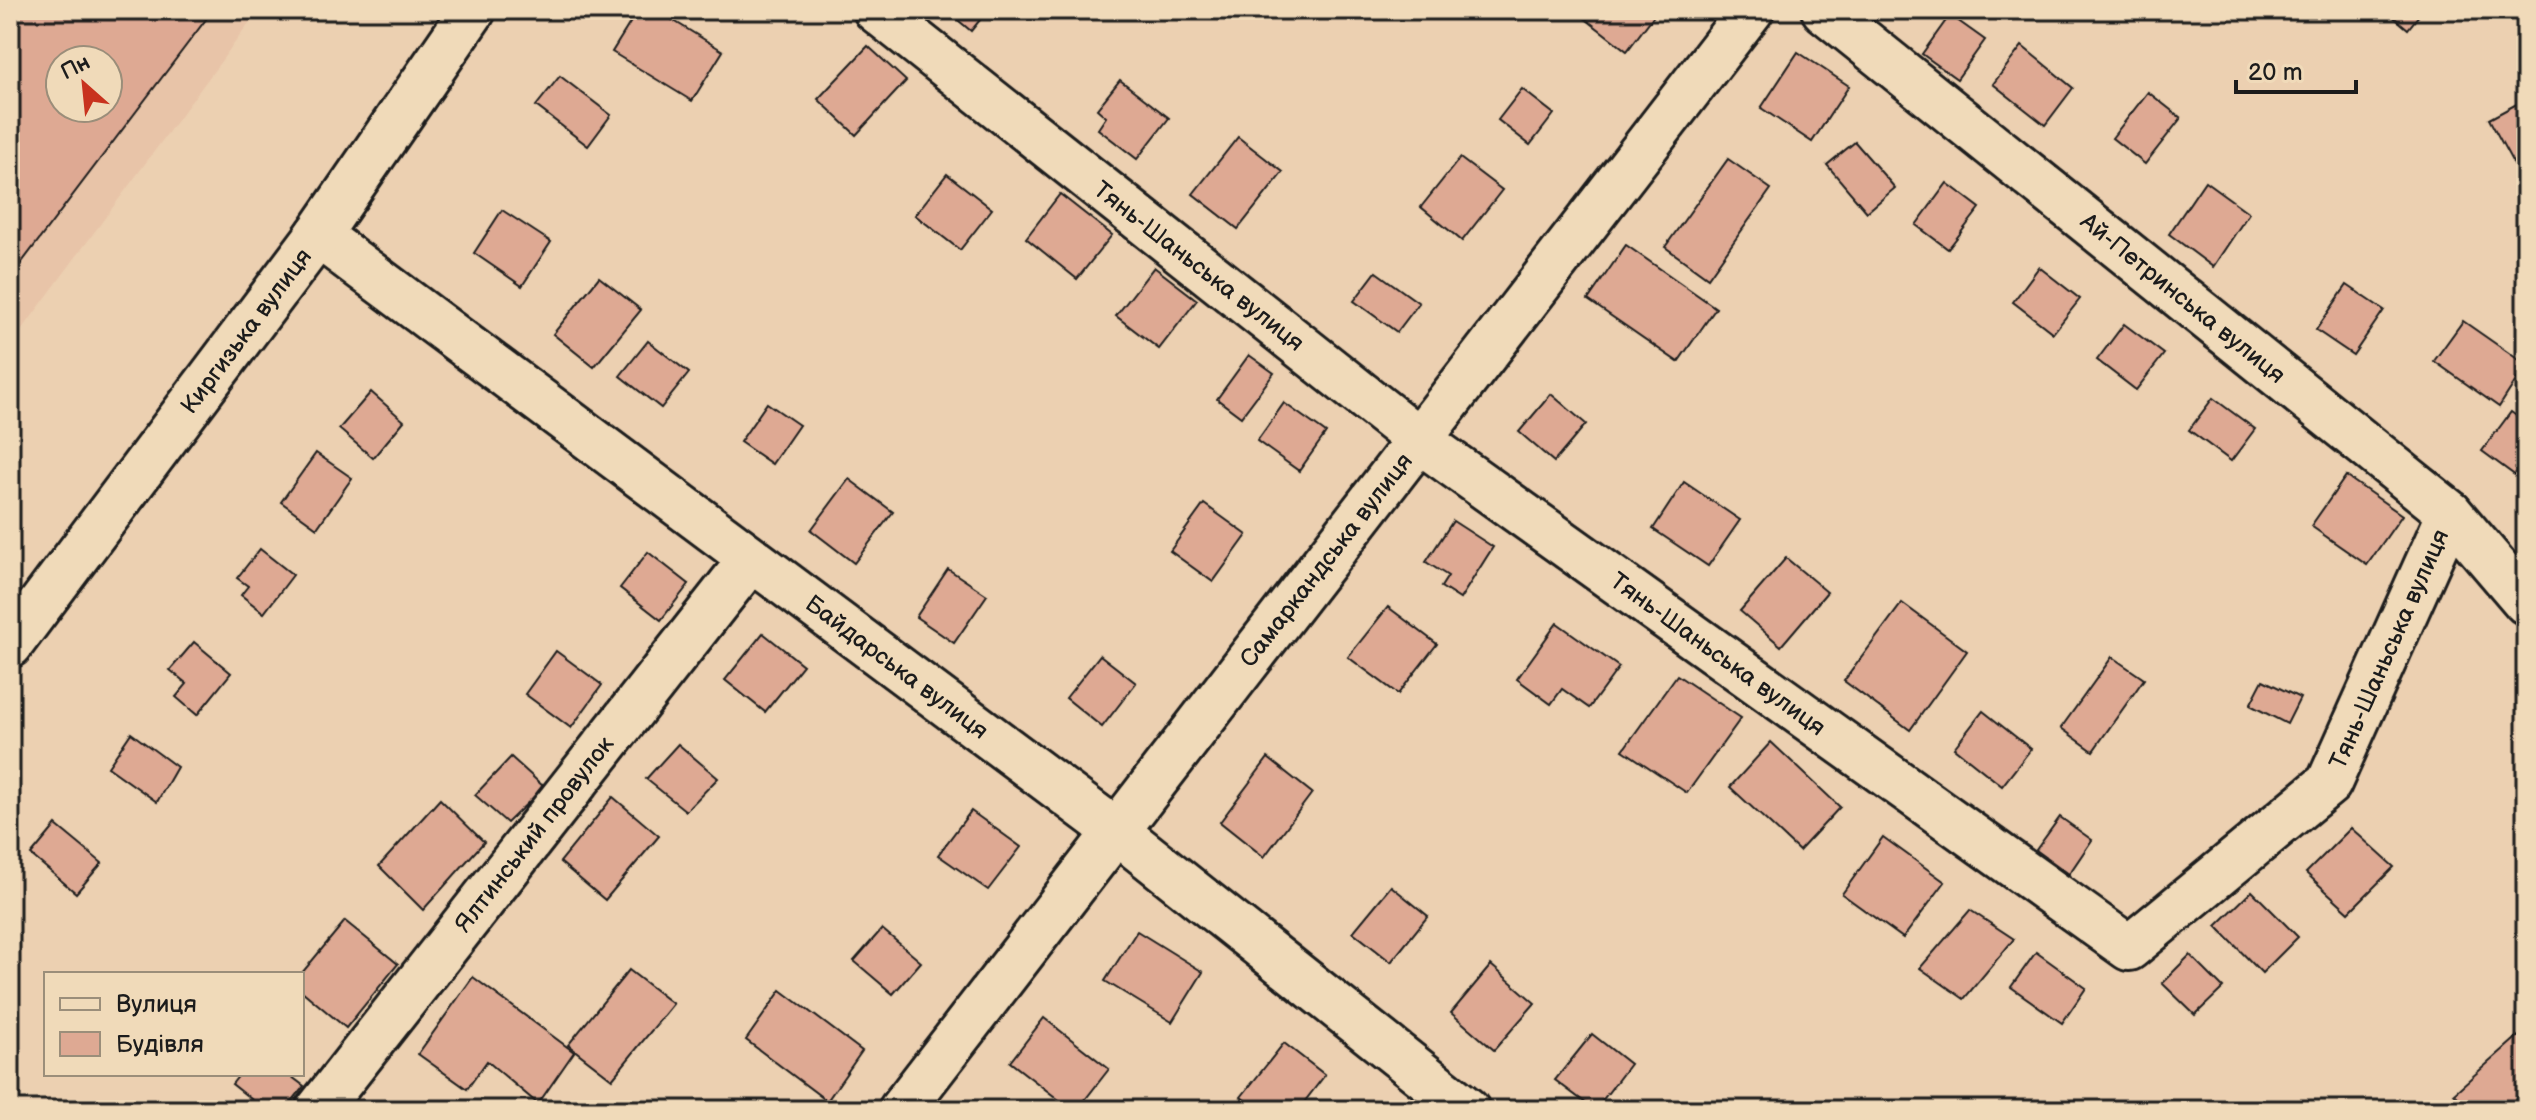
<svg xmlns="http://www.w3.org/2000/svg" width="2536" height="1120" viewBox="0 0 2536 1120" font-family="'Balsamiq Sans',sans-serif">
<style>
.built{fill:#e8c4a8;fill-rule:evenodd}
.building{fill:#dea993;stroke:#1c1c1c;stroke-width:2;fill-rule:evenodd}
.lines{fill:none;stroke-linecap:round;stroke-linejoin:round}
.street-casing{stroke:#1c1c1c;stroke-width:50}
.secondary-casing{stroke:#1c1c1c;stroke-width:50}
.street{stroke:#f0dab9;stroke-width:44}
.secondary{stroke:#f0dab9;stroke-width:44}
.labels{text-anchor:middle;stroke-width:8;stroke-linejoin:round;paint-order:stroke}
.street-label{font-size:24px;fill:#1c1c1c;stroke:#f0dab9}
</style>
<rect width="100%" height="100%" fill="#ecd0b1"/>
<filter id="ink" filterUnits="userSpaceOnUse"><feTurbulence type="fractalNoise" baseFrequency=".0125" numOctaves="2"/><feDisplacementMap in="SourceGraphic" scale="16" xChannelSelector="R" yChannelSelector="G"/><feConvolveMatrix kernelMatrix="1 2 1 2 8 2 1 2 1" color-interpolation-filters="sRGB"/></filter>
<g filter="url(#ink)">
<path class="built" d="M10 10H259L10 346ZM60 60H108V108H60Z"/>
<g class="building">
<path d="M10 10H213L10 278ZM60 60H108V108H60Z"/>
<path d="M638 10H656L723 51 692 101 612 52Z"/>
<path d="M946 10H988L971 31Z"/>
<path d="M1574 10H1658L1627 51Z"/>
<path d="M2385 10H2423L2408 29Z"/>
<path d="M1950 15 1985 40 1957 79 1922 54Z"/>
<path d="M868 46 906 81 856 135 818 99Z"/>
<path d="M2022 46 2073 88 2045 125 1993 84Z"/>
<path d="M1798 52 1849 86 1812 142 1761 108Z"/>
<path d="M560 76 611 115 588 146 536 106Z"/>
<path d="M1120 80 1169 118 1137 159 1098 129 1106 117 1097 109Z"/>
<path d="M1522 89 1554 114 1530 145 1498 120Z"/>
<path d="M2148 92 2181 118 2145 164 2112 138Z"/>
<path d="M2526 99V170L2519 174 2489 119Z"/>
<path d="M1238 137 1283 172 1238 229 1193 194Z"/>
<path d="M1855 142 1895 188 1867 212 1827 165Z"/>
<path d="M1460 158 1502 190 1462 241 1421 207Z"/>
<path d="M1728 159 1771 189 1708 278 1665 247Z"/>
<path d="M947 174 992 209 960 250 915 215Z"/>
<path d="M2205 181 2249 213 2213 267 2169 234Z"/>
<path d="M1947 183 1980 208 1948 249 1916 225Z"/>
<path d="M1060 194 1112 235 1077 279 1026 238Z"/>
<path d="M502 210 551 242 522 286 474 253Z"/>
<path d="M1626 245 1716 308 1678 362 1588 300Z"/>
<path d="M1154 267 1197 300 1159 349 1116 316Z"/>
<path d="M2039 267 2080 299 2053 333 2013 302Z"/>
<path d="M1376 272 1419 303 1397 332 1354 301Z"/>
<path d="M599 277 641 310 594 367 553 334Z"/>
<path d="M2347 285 2384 310 2353 355 2316 330Z"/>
<path d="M2463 321 2526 365 2499 407 2434 361Z"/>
<path d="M2124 324 2164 354 2136 390 2097 360Z"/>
<path d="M648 341 689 373 661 408 620 376Z"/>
<path d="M1249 355 1274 373 1241 417 1217 399Z"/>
<path d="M371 392 404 421 373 458 339 429Z"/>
<path d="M1551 394 1586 424 1554 462 1519 432Z"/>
<path d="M2213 398 2255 429 2231 461 2189 430Z"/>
<path d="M767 403 799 425 772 464 740 442Z"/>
<path d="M1284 403 1326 433 1299 471 1257 441Z"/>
<path d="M2511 412 2526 423V471L2520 479 2482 451Z"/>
<path d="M316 453 352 478 317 528 281 502Z"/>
<path d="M2346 476 2402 515 2367 565 2311 526Z"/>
<path d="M849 479 893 512 854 563 811 530Z"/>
<path d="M1684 482 1740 520 1708 566 1653 529Z"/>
<path d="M1204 504 1247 535 1213 582 1170 551Z"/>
<path d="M1453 521 1493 547 1460 599 1441 587 1448 576 1426 562Z"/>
<path d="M260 549 293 575 264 613 241 595 248 586 237 578Z"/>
<path d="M648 552 689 584 661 620 620 588Z"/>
<path d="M1786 558 1827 592 1781 646 1740 611Z"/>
<path d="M948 569 987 595 954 643 916 617Z"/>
<path d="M1902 603 1967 651 1910 730 1844 681Z"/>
<path d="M1388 607 1437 644 1398 694 1348 657Z"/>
<path d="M1557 623 1619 667 1589 708 1562 689 1551 704 1517 679Z"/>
<path d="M763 633 803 665 765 712 725 680Z"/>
<path d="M194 642 231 673 197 715 176 697 187 684 170 670Z"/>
<path d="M556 651 602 685 571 728 525 694Z"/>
<path d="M1100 655 1136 683 1102 727 1066 698Z"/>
<path d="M2112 657 2144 679 2093 751 2061 728Z"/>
<path d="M1677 675 1741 718 1687 793 1623 750Z"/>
<path d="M2263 680 2300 698 2287 724 2250 705Z"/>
<path d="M1983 711 2031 749 2002 786 1954 748Z"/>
<path d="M131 733 177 767 157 802 108 767Z"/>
<path d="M1771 742 1840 807 1799 851 1730 787Z"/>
<path d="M678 744 718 778 686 811 646 779Z"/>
<path d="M511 757 544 787 507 823 475 795Z"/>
<path d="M1268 758 1312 793 1264 857 1220 822Z"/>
<path d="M613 797 659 836 605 900 560 862Z"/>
<path d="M440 799 484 842 423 910 379 866Z"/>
<path d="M971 811 1021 847 988 890 938 855Z"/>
<path d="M2060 817 2092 840 2069 874 2036 850Z"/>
<path d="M56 825 102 863 76 893 31 855Z"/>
<path d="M2351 828 2394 867 2349 912 2306 873Z"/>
<path d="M1883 837 1945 882 1903 938 1842 894Z"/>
<path d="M1391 886 1428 916 1391 962 1353 932Z"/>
<path d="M2252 891 2298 937 2262 973 2216 926Z"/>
<path d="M1970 910 2014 939 1964 999 1920 968Z"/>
<path d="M345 921 398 964 346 1028 302 991 301 974Z"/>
<path d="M882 929 921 962 893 994 854 961Z"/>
<path d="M1137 931 1203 972 1172 1022 1105 981Z"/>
<path d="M2036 952 2086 988 2062 1023 2011 987Z"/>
<path d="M2190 955 2223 988 2195 1015 2162 983Z"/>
<path d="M1491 965 1535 1003 1494 1050 1451 1013Z"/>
<path d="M629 970 673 1004 612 1079 568 1045Z"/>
<path d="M473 977 574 1052 538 1104 487 1061 467 1089 418 1054Z"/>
<path d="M781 990 862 1051 827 1101 746 1040Z"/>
<path d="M1044 1018 1109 1069 1077 1110H1072L1010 1062Z"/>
<path d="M2523 1032 2526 1036V1110H2469L2454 1093Z"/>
<path d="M1592 1034 1630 1064 1595 1110 1555 1080Z"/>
<path d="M1284 1043 1325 1075 1298 1110H1257L1241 1097Z"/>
<path d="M240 1074H288L304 1086 285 1110H265L232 1084Z"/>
</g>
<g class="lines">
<defs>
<g id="street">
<path d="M876 10 1419 440 2129 948 2329 783 2450 513"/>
<path d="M1824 10 2450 513 2526 602"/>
<path d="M318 235 1116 831 1467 1110"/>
<path d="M318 1110 751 559"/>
<path d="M901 1110 1751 10"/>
</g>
<path id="secondary" d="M10 645 318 235 473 10"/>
</defs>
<use href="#street" class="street-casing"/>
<use href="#secondary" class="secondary-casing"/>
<use href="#street" class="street"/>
<use href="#secondary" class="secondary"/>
</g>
</g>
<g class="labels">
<g class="street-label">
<text transform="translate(1199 266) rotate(38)" y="8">Тянь-Шаньська вулиця</text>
<text transform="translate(2183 298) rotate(39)" y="8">Ай-Петринська вулиця</text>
<text transform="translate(246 331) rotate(-53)" y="8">Киргизька вулиця</text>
<text transform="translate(1326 560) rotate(-52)" y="8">Самаркандська вулиця</text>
<text transform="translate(2389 649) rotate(-66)" y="8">Тянь-Шаньська вулиця</text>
<text transform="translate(1718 654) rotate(36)" y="8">Тянь-Шаньська вулиця</text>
<text transform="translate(897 667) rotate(37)" y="8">Байдарська вулиця</text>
<text transform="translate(534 834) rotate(-52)" y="8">Ялтинський провулок</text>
</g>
</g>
<rect width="2536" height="1120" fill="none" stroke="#f0dab9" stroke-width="40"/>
<rect x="20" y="20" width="2496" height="1080" fill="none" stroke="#1c1c1c" stroke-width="3" filter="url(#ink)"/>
<rect x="44" y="972" width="260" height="104" fill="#f0dab9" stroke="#9b8e7a" stroke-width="2"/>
<rect x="60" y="998" width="40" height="12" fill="#f0dab9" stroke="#9b8e7a" stroke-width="2"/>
<text x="116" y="1012" font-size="24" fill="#1c1c1c">Вулиця</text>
<rect x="60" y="1032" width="40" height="24" fill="#dea993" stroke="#9b8e7a" stroke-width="2"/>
<text x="116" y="1052" font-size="24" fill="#1c1c1c">Будівля</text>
<g transform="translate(84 84) rotate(333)"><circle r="38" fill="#f0dab9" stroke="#9b8e7a" stroke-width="2"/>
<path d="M0-6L14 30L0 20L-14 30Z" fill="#c8321e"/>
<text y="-12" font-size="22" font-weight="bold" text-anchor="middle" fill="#1c1c1c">Пн</text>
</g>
<path d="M2236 80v12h120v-12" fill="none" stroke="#1c1c1c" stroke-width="4"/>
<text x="2248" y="80" font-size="24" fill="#1c1c1c" stroke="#f0dab9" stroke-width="6" paint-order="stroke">20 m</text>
</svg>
